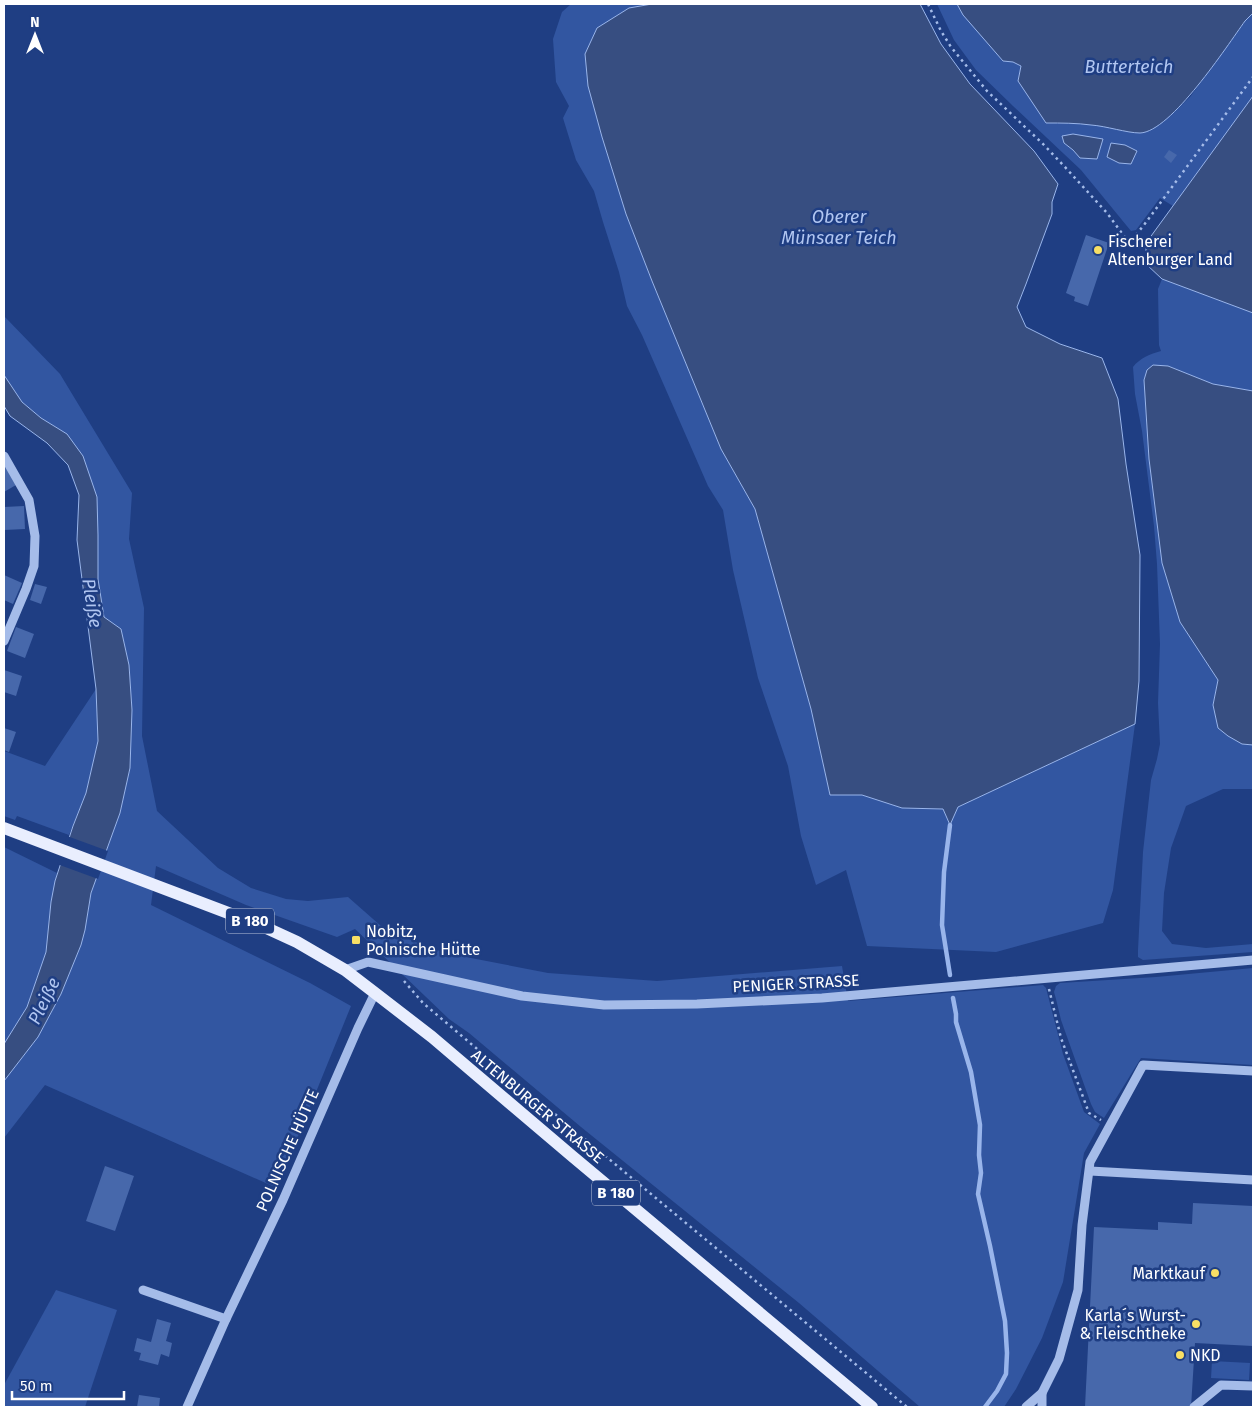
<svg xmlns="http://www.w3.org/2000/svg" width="1257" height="1411" viewBox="0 0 1257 1411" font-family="'Fira Sans',sans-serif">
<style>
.green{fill:#3256a1}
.water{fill:#374e81;stroke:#99b5eb}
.pier{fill:#1f3e83}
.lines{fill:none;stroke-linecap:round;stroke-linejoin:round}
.stream{stroke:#99b5eb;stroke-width:4.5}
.building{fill:#4768ab}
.path{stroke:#a5bce9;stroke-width:2.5;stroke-dasharray:2.5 4;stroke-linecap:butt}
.minor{stroke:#a5bce9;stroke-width:9}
.major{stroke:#e9eefe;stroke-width:12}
.poi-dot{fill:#f8df65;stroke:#1f3e83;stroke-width:2}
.labels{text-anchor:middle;stroke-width:5;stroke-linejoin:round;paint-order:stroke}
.shield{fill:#1f3e83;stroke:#bcc5da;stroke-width:1}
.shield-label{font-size:15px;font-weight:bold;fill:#fff}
.poi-label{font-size:16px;fill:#fff;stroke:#1f3e83;text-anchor:start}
.street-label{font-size:16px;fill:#fff;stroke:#1f3e83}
.water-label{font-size:18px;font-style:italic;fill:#b1c6f1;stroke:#1f3e83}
</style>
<rect width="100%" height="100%" fill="#1f3e83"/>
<g class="green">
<path d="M571 4H652L629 8 588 86 602 137 626 214 652 281 721 449 755 509 811 709 830 795H862L902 808 944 809 950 824 958 807 1135 724 1113 890 1103 923 996 952 867 946 846 870 816 885 801 836 788 766 758 678 733 570 723 510 708 486 642 335 627 306 619 272 603 222 594 191 576 160 563 118 569 106 556 82 553 39 562 12Z"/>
<path d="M937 4H957L963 15 1013 62 1021 66 1046 123 1090 124 1171 115 1190 97 1245 21 1253 13V96L1173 206 1160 198 1136 230 1131 231 1081 170 1013 106 976 70 954 40Z"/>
<path d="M1162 279 1253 313V391L1213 384 1168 366 1144 380 1149 459 1162 563 1180 622 1218 680 1213 705 1242 744 1253 745V789H1223L1186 806 1171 848 1164 893 1162 931 1172 944 1206 948 1253 944V952L1143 960 1138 957V950L1143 852 1151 780 1157 759 1160 744 1158 703 1160 644 1157 564 1154 526 1142 431 1135 394 1133 367C1140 358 1150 354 1161 351L1159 345 1158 289Z"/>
<path d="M4 316 60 374 132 493 129 539 144 608 142 736 157 811 218 868 251 888 286 899 308 901 348 897 381 926 413 941 445 953 548 973 657 981 842 966 848 1001 1043 985 1046 988 1063 1054 1084 1112 1100 1124 1084 1153 1063 1282 1042 1338 1016 1389 1004 1407H920L799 1303 581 1127 469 1033 449 1019 355 929 337 937 246 905 156 866 151 905 310 983 351 1006 277 1188 45 1085 4 1138V1081L38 1037 61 994 81 945 85 930 91 893 120 813 130 768 132 710 129 665 121 629 104 617 98 579V535L67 434 41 418 22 402 4 375Z"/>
<path d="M96 689 98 741 86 793 69 835 17 816 15 820 4 816V751L45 766Z"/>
<path d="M4 847 57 873 51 902 46 952 27 1007 4 1044Z"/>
<path d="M1253 968V1065L1141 1058 1104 1118 1095 1112 1091 1104 1061 1020 1056 999 1054 992 1056 986 1060 983 1156 977Z"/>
<path d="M56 1290 117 1310 85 1407H4V1385Z"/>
<path d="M1212 1361 1250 1363 1249 1380 1211 1378Z"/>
</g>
<g class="water">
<path d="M652 4H920L941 44 970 84 1034 151 1058 184 1052 202V214L1026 284 1017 307 1026 327 1060 344 1102 358 1118 399 1126 464 1140 555 1139 681 1135 724 958 807 950 825 943 809 902 808 862 795H830L811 709 755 509 721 449 652 281 626 214 602 137 588 86 585 54 597 28 629 8Z"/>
<path d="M957 4H1253V13L1245 21C1227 46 1171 132 1140 133 1127 133 1106 126 1091 125 1077 123 1061 123 1046 123L1018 81 1021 66 1013 62 1003 61 963 15Z"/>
<path d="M1253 96V313L1162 279 1146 264V243Z"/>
<path d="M1073 134 1103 139 1097 159 1080 158 1073 150 1064 143 1062 136Z"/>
<path d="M1111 143 1125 145 1137 151 1131 164 1119 163 1107 157Z"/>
<path d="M1153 365 1168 366 1213 384 1253 391V745L1242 744 1228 736 1218 728 1213 705 1218 680 1180 622 1162 563 1149 459 1144 380 1147 370Z"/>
<path d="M4 375 22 402 41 418 67 434 83 456 97 497 98 535V579L104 617 121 629 129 665 132 710 130 768 120 813 91 893 85 930 81 945 61 994 38 1037 4 1081V1044L27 1007 46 952 51 902 55 881 73 826 86 793 98 741 96 689 77 540 79 495 68 465 47 443 10 416 4 406Z"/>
</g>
<path class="pier" d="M67 836 108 851 98 879 57 864Z"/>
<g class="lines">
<g class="stream">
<path d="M950 825 944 872 942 925 950 975"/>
<path d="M953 998 956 1014V1022L971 1072 980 1125 979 1155 981 1173 978 1194 990 1246 1005 1321 1007 1353 1006 1374 997 1391 985 1407"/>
</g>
</g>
<g class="building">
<path d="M1169 150 1177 155 1171 163 1164 157Z"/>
<path d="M1086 235 1109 243 1088 306 1074 301 1075 297 1066 293Z"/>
<path d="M4 464 16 485 4 492Z"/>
<path d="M24 506 25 529 4 530V507Z"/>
<path d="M4 575 22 583 13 604 4 600Z"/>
<path d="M35 584 47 587 41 604 30 600Z"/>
<path d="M16 627 34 634 25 658 7 651Z"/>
<path d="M4 670 22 676 16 696 4 692Z"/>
<path d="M4 728 16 732 9 752 4 750Z"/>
<path d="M105 1166 134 1176 115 1231 86 1221Z"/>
<path d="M1193 1203 1253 1206V1346L1195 1343 1191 1407H1085L1094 1227 1158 1230V1222L1192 1224Z"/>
<path d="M157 1319 171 1323 166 1341 172 1343 169 1357 161 1354 158 1365 139 1360 141 1353 134 1351 137 1338 151 1342Z"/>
<path d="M139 1395 160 1398 159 1407H137Z"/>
</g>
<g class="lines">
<g class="path">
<path d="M928 4 941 31 951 47 987 91 1043 144 1064 166 1107 213 1129 243 1144 225 1253 77"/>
<path d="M404 981 423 1003 496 1065 907 1407"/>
<path d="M1049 989 1061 1038 1089 1113 1101 1120"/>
</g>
<g class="minor">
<path d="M4 456 29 500 35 536 34 566 26 589 4 641"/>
<path d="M345 970 368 962 522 996 604 1005 697 1004 822 998 1253 960"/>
<path d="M1090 1171 1253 1180"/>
<path d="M143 1290 226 1319"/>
<path d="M187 1407 226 1319 283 1200 358 1028 375 993"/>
<path d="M1026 1407 1042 1393 1059 1359 1078 1290 1082 1225 1090 1162 1143 1065 1253 1071"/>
<path d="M1042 1407V1393"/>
<path d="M1194 1407 1221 1385 1253 1386"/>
</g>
<path class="major" d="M4 828 260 925 297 942 345 970 375 993 432 1037 572 1156 872 1407"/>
</g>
<g class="poi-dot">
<circle cx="1098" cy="250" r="5"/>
<rect x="351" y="935" width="10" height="10" rx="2.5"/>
<circle cx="1215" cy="1273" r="5"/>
<circle cx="1196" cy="1324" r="5"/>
<circle cx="1180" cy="1355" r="5"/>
</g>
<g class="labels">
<g class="shield">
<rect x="226" y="908.5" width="48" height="25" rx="4"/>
<rect x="592" y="1180.5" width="48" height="25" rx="4"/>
</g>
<g class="shield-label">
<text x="250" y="926">B 180</text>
<text x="616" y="1198">B 180</text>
</g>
<g class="poi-label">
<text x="1108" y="247">Fischerei<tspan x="1108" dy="18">Altenburger Land</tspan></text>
<text x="366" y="937">Nobitz,<tspan x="366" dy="18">Polnische Hütte</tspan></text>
<text x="1205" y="1279" text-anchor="end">Marktkauf</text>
<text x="1186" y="1321" text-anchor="end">Karla´s Wurst-<tspan x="1186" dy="18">&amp; Fleischtheke</tspan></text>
<text x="1190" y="1361">NKD</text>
</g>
<g class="street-label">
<text transform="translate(796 983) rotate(-3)" y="6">PENIGER STRASSE</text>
<text transform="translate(538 1106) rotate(40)" y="6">ALTENBURGER STRASSE</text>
<text transform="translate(287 1150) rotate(-66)" y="6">POLNISCHE HÜTTE</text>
</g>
<g class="water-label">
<text x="1129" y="73">Butterteich</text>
<text x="839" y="223">Oberer<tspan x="839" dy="21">Münsaer Teich</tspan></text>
<text transform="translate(92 603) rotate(81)" y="6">Pleiße</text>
<text transform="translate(44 1001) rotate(-64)" y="6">Pleiße</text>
</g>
</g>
<rect width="1257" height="1411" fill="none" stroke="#ffffff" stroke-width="10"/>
<g transform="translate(35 35)" stroke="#1f3e83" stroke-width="4" paint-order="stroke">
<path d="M0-4L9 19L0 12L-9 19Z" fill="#ffffff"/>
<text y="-8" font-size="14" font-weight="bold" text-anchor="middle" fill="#ffffff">N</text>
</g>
<path d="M12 1391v8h112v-8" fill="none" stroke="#ffffff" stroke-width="2.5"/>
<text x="20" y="1391" font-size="15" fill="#ffffff" stroke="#1f3e83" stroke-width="4" paint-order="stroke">50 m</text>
</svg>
